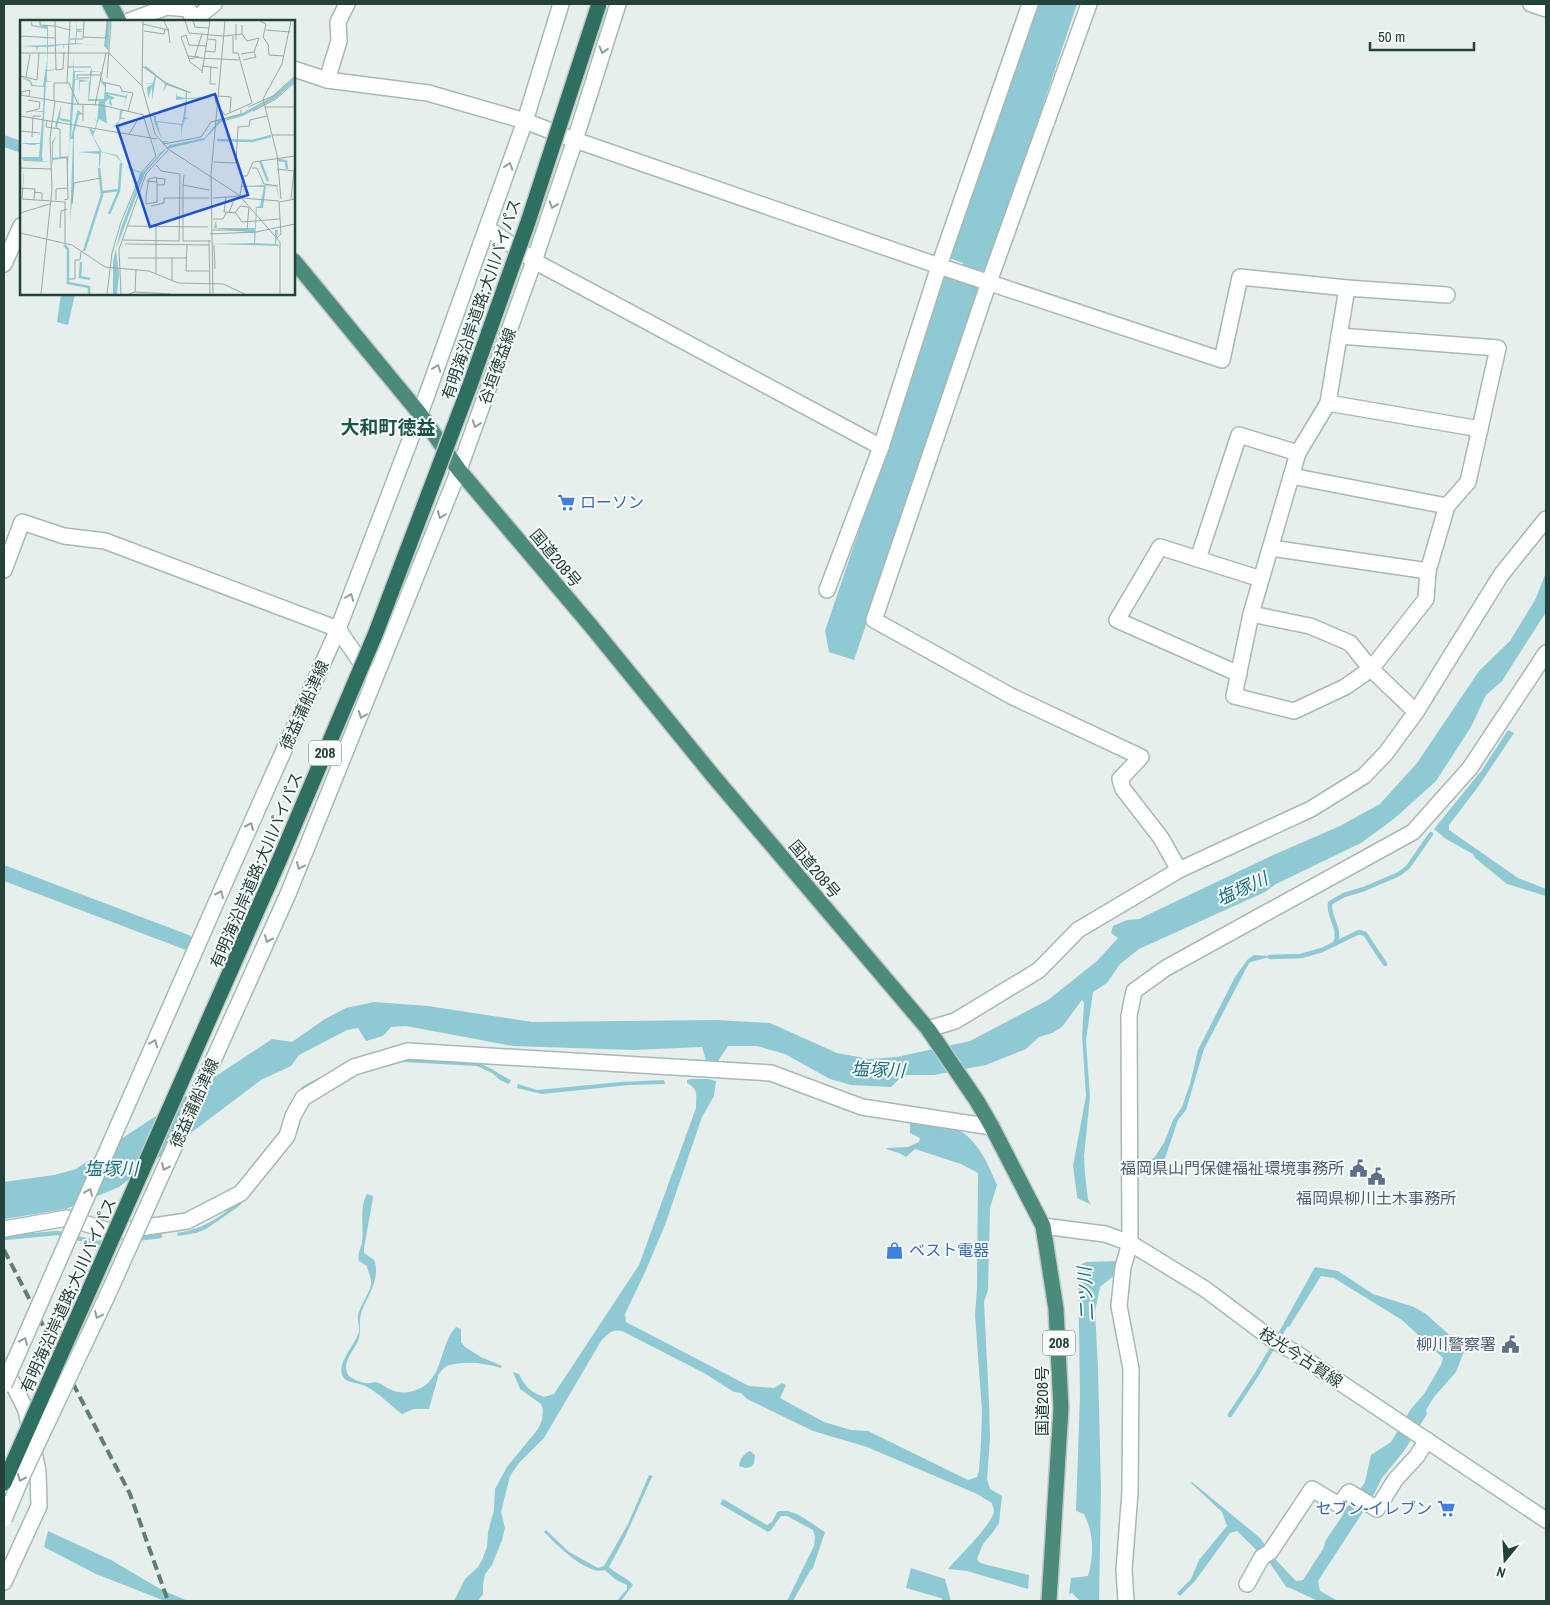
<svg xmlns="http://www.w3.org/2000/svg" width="1550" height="1605" viewBox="0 0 1550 1605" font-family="'Archivo Narrow','Noto Sans JP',sans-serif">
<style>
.water{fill:#8ec9d4}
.pier{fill:#e6efeb}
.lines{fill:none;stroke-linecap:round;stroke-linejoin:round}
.stream{stroke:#8ec9d4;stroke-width:4.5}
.canal{stroke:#8ec9d4;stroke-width:15}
.minor-casing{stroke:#a8b8b2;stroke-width:18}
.secondary-casing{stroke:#a4bbb3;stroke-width:18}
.trunk-casing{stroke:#c2cac8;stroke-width:18}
.minor{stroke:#fff;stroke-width:15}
.secondary{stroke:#fff;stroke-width:15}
.trunk{stroke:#4c8a7c;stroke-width:15}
.rail{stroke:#5f7d75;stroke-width:4;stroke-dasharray:10 5;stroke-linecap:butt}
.secondary-bridge-casing{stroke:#a4bbb3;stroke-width:18;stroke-linecap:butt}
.motorway-bridge-casing{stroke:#c2cac8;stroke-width:18;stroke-linecap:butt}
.secondary-bridge{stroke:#fff;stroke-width:15}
.motorway-bridge{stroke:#2f6f62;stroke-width:15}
.oneway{stroke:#92a09c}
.labels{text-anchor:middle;stroke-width:4;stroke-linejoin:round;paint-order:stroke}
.shield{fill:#f7fbf9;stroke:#637a73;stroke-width:1}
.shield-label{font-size:15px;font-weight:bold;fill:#24423a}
.street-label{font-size:16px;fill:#24423a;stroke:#f7fbf9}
.shop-label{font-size:16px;fill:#366cbe;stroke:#f7fbf9;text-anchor:start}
.service-label{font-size:16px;fill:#4e5e75;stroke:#f7fbf9;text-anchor:end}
.water-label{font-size:18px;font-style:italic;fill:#1c6f80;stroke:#f7fbf9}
.quarter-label{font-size:19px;font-weight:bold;fill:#1f5548;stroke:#f7fbf9}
.inset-river{fill:none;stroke:#8ec9d4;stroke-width:2.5}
.inset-road{fill:none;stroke:#98aaa4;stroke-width:1}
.view{fill:#1d4ed8;fill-opacity:0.15;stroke:#1d4ed8;stroke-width:2.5}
.inset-edge{fill:none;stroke:#24423a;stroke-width:2.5}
</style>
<rect width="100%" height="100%" fill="#e6efeb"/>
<g class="water">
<path d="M1037 4H1077L987 272 972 268 967 283 980 288 854 660 829 652 825 631 945 276 957 280 963 263 949 258Z"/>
<path d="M4 135 21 141V153L4 147Z"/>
<path d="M61 294H75L68 325 57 322Z"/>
<path d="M1546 573V612L1502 681 1486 695 1471 727 1436 781 1395 818 1361 843 1276 884 1265 892 1139 949 1120 964 1107 983 1093 992 1086 1040 1090 1097 1084 1156 1085 1174 1088 1199 1117 1259 1116 1274 1100 1287 1095 1311 1098 1368 1101 1490 1099 1601H1080L1072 1593 1069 1594 1071 1578 1088 1576C1094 1556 1094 1533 1084 1514L1076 1511 1080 1395 1077 1196 1073 1166 1086 1096 1082 1036 1084 1003 1082 1000 1062 1027 1052 1033 1039 1037 1026 1049 986 1065 934 1075H903L891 1087 851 1085 830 1079 785 1054 757 1046H728L718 1061 706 1060 702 1047 633 1050 513 1046 406 1026 391 1027 383 1036 366 1041 358 1028 347 1030 299 1055 291 1066 261 1080 119 1187 66 1209 4 1219V1182L54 1175 76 1169 272 1039 292 1042 325 1019 346 1008 374 1002 428 1006 532 1022 716 1020 770 1023 837 1053 869 1059 897 1057 970 1041 1048 1000 1097 961 1118 938 1111 933 1113 926 1127 920 1139 919 1271 856 1340 826 1380 804 1417 763 1479 671 1510 641 1535 600Z"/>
<path d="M1508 730 1514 733 1478 787 1449 825V830L1518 878 1546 889V896L1507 884 1475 858 1473 854 1446 839 1434 829 1482 770Z"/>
<path d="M1254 955 1267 956 1270 957 1254 961 1249 963 1204 1049 1186 1110 1178 1120 1164 1161C1155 1160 1144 1170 1137 1176L1133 1224 1136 1166 1154 1158 1164 1143 1173 1120 1182 1107 1190 1084 1198 1050 1235 977 1248 959Z"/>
<path d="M402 1059C427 1060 452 1060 476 1063 489 1065 499 1075 511 1080L509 1084 500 1080 492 1073 477 1066 403 1062 360 1068 299 1099 301 1119 297 1133 253 1191 238 1207 206 1229 196 1233 178 1236 177 1233C219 1227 246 1196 269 1164 274 1157 282 1150 284 1142 289 1130 294 1095 302 1087 307 1083 329 1073 336 1071Z"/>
<path d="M691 1079H708L716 1081 714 1096 702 1117 665 1225 646 1270 625 1314 626 1322 749 1386 774 1388 782 1383 786 1385 780 1398 824 1422 851 1430 868 1431 968 1480 977 1477 979 1471 981 1442 982 1411 975 1315 977 1288 978 1173 961 1164 915 1149 906 1157 899 1153 886 1149 887 1148 908 1147 919 1142 920 1138 910 1133V1121L954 1128C977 1137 988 1164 997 1185L990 1208 988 1290 984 1302 989 1402 990 1439 987 1479 990 1489 1002 1496 999 1523 993 1532 983 1544 977 1559 979 1562 983 1564 1029 1575 1028 1589 967 1571 948 1569C957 1558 993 1524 994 1511 994 1510 992 1504 992 1503L977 1494 867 1447 813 1431 747 1399 741 1393 734 1392 704 1373 626 1333C614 1327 609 1333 601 1341L544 1438 519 1463 510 1476 501 1512 505 1528 502 1540 492 1565 485 1574 483 1585V1594L478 1601H454L465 1579 478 1567 482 1560 487 1547 488 1532 494 1510 495 1489 507 1467 538 1429 542 1420 543 1410 541 1404 520 1389 513 1372 519 1374C524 1386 532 1393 544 1397L554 1394 639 1265 696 1108C696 1094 699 1090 687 1083V1080Z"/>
<path d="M664 1080 665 1084 629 1085 542 1094 517 1088 518 1084 537 1090 621 1082Z"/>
<path d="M367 1194 373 1196V1198L364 1248V1253L374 1260C381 1277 368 1296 362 1310 358 1320 362 1330 358 1341 354 1350 340 1365 349 1376 352 1379 362 1383 366 1383 372 1384 375 1380 381 1384 390 1390 398 1394 409 1392 446 1385 437 1347 456 1327L461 1329V1342L465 1347 481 1357 502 1366 501 1368C484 1363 467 1361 450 1365 445 1366 441 1371 438 1375V1377L429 1409H414L402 1414C390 1405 378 1392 365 1386 359 1383 351 1383 346 1380 331 1368 357 1344 359 1331 360 1325 356 1319 359 1312 362 1302 369 1295 371 1284 372 1278 368 1272 367 1266L359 1261C357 1253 361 1250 362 1242 364 1227 359 1208 367 1194Z"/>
<path d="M1315 1267 1338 1271 1373 1294 1414 1307 1426 1314 1465 1349 1456 1372 1434 1397 1426 1410 1427 1414 1404 1451 1382 1478 1372 1498 1318 1581 1320 1591 1338 1601H1318L1288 1587 1287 1588 1269 1562 1237 1531 1230 1533 1195 1581 1180 1596 1177 1593 1191 1579 1199 1560 1227 1526 1222 1512 1191 1483 1192 1482 1260 1538 1277 1561 1296 1581 1303 1580 1323 1549 1326 1540 1365 1482 1371 1455 1391 1442 1411 1409 1424 1394 1441 1365 1443 1358 1402 1320 1334 1278 1321 1276 1289 1327 1284 1323Z"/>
<path d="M750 1451 755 1455 754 1463 751 1467 745 1468 739 1466C740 1459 743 1454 750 1451Z"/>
<path d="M649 1475 653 1476 651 1479 625 1537 609 1567C616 1574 627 1577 633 1585L621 1601H617L627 1589V1585L616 1580 605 1570C587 1576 556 1544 544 1532L546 1530 569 1552 598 1568 604 1566 628 1524Z"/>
<path d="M723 1499 767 1525 772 1522 777 1512C792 1506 813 1525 825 1532L813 1568 810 1571 793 1601H787L814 1546 815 1537 813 1530 787 1516H781L771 1530 768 1532 720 1504Z"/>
<path d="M48 1531 111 1560 162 1590 188 1601H165L96 1574 44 1547Z"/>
<path d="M911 1568 945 1579 951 1601H943L941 1598 906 1588Z"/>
</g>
<path class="pier" d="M1075 1197 1094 1206 1116 1250 1118 1261 1086 1262 1076 1267Z"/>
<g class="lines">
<g class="stream">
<path d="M1335 944C1342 929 1328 918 1330 903L1344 895 1364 889 1399 874 1408 867 1431 834"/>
<path d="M1270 957 1301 956 1322 950 1359 932 1365 934 1385 964"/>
<path d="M4 1238 57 1233 97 1243 106 1242"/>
<path d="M136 1239 160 1236"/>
<path d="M1230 1415 1257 1374 1288 1321"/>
</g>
<path class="canal" d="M4 873 186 942"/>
<defs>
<g id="minor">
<path d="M1089 4 989 282 874 620 1011 696 1141 757 1120 779 1123 789 1161 838 1179 870"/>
<path d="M1531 4 1546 9"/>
<path d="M195 19 214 4"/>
<path d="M129 21 167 7 188 9 195 21"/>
<path d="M294 69 327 80 428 93 525 121"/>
<path d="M327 80 339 41 338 22 347 4"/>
<path d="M575 140 939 266 1222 360 1240 277 1347 288 1447 295"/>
<path d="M534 261 881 447 827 590"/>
<path d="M4 264 21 226"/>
<path d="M1347 288 1328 403 1298 453 1251 614 1310 626 1350 643 1371 669 1416 712"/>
<path d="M1328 403 1480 429"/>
<path d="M881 447 939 266 1030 4"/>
<path d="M1291 476 1447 506"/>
<path d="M1271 548 1428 571"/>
<path d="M1198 559 1239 435 1298 453"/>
<path d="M4 570 22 522 64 536 105 541 338 629"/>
<path d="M1251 614 1234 696 1294 711 1345 687 1371 669 1426 599 1428 571 1447 506 1468 482 1498 348 1339 336"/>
<path d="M1239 674 1117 620 1160 547 1261 579"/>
<path d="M928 1029 955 1021 1039 970 1078 930 1179 870 1311 809 1364 776 1386 753 1416 712 1501 575 1546 519"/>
<path d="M4 1229 67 1218 113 1232 187 1221 241 1193 287 1136 293 1116 303 1098 354 1067 408 1051 771 1073 862 1107 992 1127"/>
<path d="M4 1366 26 1410 38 1472 39 1506 4 1582"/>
<path d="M1247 1584 1262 1557 1270 1552 1312 1489 1339 1505 1349 1492 1377 1509 1395 1480 1417 1456 1427 1440"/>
<path d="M1126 1601 1124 1570 1130 1492 1131 1369 1119 1306 1123 1267 1130 1243 1129 1016 1134 991 1166 968 1413 832 1470 768 1546 653"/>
</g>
<g id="secondary">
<path d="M525 121 569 138"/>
<path d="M487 228 529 257"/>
<path d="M338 629 368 673"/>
<path d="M230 871 338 629 420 414 525 121 561 4"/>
<path d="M288 894 459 470 534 261 575 140 618 4"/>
<path d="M1043 1226 1105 1234 1130 1243 1205 1289 1273 1340 1296 1353 1546 1520"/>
</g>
<g id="trunk">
<path d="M110 4 119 21"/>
<path d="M294 261 420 414 459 470 591 626 714 777 928 1029 977 1101 992 1127 1043 1226 1056 1309 1061 1408 1049 1601"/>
</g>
</defs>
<use href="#minor" class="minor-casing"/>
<use href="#secondary" class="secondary-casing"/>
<use href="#trunk" class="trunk-casing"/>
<use href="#minor" class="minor"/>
<use href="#secondary" class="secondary"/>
<use href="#trunk" class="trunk"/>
<path class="rail" d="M4 1250 130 1494 168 1601"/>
<defs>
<g id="secondary-bridge">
<path d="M4 1385 230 871"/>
<path d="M4 1519 23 1474 108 1294 288 894"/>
</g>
<path id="motorway-bridge" d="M4 1483 279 861 375 635 470 385 528 222 599 4"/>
</defs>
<use href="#secondary-bridge" class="secondary-bridge-casing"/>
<use href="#motorway-bridge" class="motorway-bridge-casing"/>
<use href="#secondary-bridge" class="secondary-bridge"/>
<use href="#motorway-bridge" class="motorway-bridge"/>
</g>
<defs><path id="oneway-chevron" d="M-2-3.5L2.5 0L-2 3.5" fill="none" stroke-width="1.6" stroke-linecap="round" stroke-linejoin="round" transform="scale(1.25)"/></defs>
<g class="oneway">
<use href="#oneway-chevron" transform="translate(603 50) rotate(107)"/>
<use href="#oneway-chevron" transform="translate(509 166) rotate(-71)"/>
<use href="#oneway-chevron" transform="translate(553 205) rotate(109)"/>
<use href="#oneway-chevron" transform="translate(437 368) rotate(-70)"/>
<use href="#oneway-chevron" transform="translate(476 424) rotate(110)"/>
<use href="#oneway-chevron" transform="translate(441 515) rotate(112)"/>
<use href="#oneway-chevron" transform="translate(350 597) rotate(-69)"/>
<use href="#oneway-chevron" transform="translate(362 715) rotate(112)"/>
<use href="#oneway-chevron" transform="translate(250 826) rotate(-66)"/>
<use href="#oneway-chevron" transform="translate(300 866) rotate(113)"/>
<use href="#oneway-chevron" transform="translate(220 894) rotate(-66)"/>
<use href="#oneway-chevron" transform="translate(268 939) rotate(114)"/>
<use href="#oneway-chevron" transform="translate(154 1043) rotate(-67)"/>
<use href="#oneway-chevron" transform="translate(165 1167) rotate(114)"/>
<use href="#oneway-chevron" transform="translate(89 1192) rotate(-67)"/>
<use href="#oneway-chevron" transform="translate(98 1315) rotate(115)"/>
<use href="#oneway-chevron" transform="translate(24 1341) rotate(-66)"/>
<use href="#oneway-chevron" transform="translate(21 1478) rotate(114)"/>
</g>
<defs>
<symbol id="supermarket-bare" viewBox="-9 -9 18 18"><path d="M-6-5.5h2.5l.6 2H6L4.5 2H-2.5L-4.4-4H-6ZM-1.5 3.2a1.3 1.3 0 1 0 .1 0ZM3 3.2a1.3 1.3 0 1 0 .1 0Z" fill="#3f7fe0" stroke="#f7fbf9" stroke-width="2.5" paint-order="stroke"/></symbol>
<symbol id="civic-bare" viewBox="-9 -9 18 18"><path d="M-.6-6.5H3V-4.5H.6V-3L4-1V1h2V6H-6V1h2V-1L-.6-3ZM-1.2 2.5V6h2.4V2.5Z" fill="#5c6f8a" stroke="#f7fbf9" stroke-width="2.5" paint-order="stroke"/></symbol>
<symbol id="shop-bare" viewBox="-9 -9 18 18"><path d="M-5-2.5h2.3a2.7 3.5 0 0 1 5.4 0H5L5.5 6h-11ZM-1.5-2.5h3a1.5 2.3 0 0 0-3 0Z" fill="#3f7fe0" stroke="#f7fbf9" stroke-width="2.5" paint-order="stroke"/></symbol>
</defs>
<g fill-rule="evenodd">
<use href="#supermarket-bare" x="554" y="490" width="25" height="25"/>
<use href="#civic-bare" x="1346" y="1156" width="25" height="25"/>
<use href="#civic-bare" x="1364" y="1164" width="25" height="25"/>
<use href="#shop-bare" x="882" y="1238" width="25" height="25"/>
<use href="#civic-bare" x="1498" y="1332" width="25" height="25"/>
<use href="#supermarket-bare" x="1434" y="1496" width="25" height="25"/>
</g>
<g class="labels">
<g class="shield">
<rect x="309" y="740.5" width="32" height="25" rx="4"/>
<rect x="1043" y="1330.5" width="32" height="25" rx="4"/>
</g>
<g class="shield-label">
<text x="325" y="758">208</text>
<text x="1059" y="1348">208</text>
</g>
<g class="street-label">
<text transform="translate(481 299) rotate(-71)" y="6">有明海沿岸道路;大川バイパス</text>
<text transform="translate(497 366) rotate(-70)" y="6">谷垣徳益線</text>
<text transform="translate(556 558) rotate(50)" y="6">国道208号</text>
<text transform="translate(304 705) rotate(-66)" y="6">徳益蒲船津線</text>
<text transform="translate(815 869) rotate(50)" y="6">国道208号</text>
<text transform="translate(256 870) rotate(-67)" y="6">有明海沿岸道路;大川バイパス</text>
<text transform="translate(194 1103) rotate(-66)" y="6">徳益蒲船津線</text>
<text transform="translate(68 1295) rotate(-66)" y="6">有明海沿岸道路;大川バイパス</text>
<text transform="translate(1301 1357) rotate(33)" y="6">枝光今古賀線</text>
<text transform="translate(1042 1401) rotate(-90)" y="6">国道208号</text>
</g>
<g class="shop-label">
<text x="580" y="508">ローソン</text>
<text x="909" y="1256">ベスト電器</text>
<text x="1432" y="1514" text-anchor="end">セブン-イレブン</text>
</g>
<g class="service-label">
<text x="1344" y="1174">福岡県山門保健福祉環境事務所</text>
<text x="1376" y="1204" text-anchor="middle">福岡県柳川土木事務所</text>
<text x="1496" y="1350">柳川警察署</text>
</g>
<g class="water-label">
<text transform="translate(1242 889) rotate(-25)" y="6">塩塚川</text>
<text transform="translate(878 1070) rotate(2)" y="6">塩塚川</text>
<text x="111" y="1175">塩塚川</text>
<text transform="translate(1086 1294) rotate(-93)" y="6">二ツ川</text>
</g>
<g class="quarter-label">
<text x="388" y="434">大和町徳益</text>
</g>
</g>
<g transform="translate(20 20)">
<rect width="275" height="275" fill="#e6efeb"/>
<path d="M11 1 13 5 19 6H28V1V25L44 24 45 10 44 24 55 23 57 1V9H61L63 10H57L63 12H57L56 23 84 26 87 1H90L88 30 84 26 63 24 44 25V30L43 25 28 27 27 50 44 49 27 51V61H34L26 62 22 136 23 141 31 142 4 141V158L1 185 4 150V141L0 137H19L20 124H16L15 125H12L0 123H20L23 92H7L23 91 24 67 11 66 10 62 0 57 10 60 13 65 23 66 27 40V27H18L17 31 16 27 0 26 27 25V9L11 6ZM54 37V51H71L72 47V51L81 52 80 63V52H72L69 79H84L85 67 81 62 86 63V72L106 76 108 73 101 97 106 99H101L93 107 79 99 73 116 82 132 97 135 104 146 121 152 118 160 120 153 104 146 96 136 81 132 80 145 79 148V134L58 132 80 131 68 107 74 111 77 102 73 97 77 101 79 81H68L69 61 60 62 58 90 63 94 59 95 54 113V162L50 202 53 119H50L48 143V179L47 138 33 140 32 146V122L37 115 33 124V138L49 136 50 102 42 101 39 99 37 108 35 107 41 85 40 98 50 100ZM70 51V61L55 59V52ZM55 60H59V84L51 118ZM87 74 106 78 103 90H100L99 103 94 107 87 104 85 82 90 78 89 84 92 86 91 80 95 78ZM126 46 146 63 167 71V78L183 77 194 78 167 79 166 91 165 97 168 99H165L162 108V121L161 105 137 102 142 121H149L143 123 134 101V97L131 96H136V101L162 104 166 79 156 80V73L157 76 165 78 166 72 147 65 143 72 145 64 136 56 132 81V67L128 78 127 67 133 64 124 63H133L135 55 124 47ZM275 57V61L256 78 223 96 201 102 184 120 146 129 125 153 96 229 99 254 97 274H93V241L101 208 121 155 139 135 126 95 139 134 150 125 185 118 199 100 221 94 253 76ZM223 165V166L244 165 257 167 260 180 256 167 246 166 243 188H237L235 223 255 224V210H258L256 224 261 226 190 224 234 223V213L194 208 196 200 197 208H235L236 181V187L240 186 244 167H221Z" fill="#8ec9d4" fill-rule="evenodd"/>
<path class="inset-river" d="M197 120 232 121 251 116M258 140 266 141 267 149M240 141 248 161M83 172 99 170M89 194 99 171 101 143M44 225 48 229V263L69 267V274M64 231 82 175 79 148M61 242 60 257 70 259"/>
<path class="inset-road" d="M20 1V5L35 6M35 1 36 50 43 49 44 32M123 1 122 66 135 114 148 129 219 175 260 222V274M165 1 169 13 203 16 222 14V5M173 1 175 7 189 8M174 1H190M240 1 246 4 243 17 248 24 249 35 264 36M123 4 148 10 144 1M216 4V20M35 6 50 10M148 8 150 23M246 10 270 12M124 11 144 14 145 9M222 14 227 21 239 18M0 16 35 18M63 17 86 18 87 1M50 19H63L64 1M185 31 195 32 196 20 188 19M0 33H89L122 66M221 34 234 32 239 18M168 36 179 37 169 39M175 36 182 14M179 38 219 40M223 40 236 37 234 32M122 46 146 63 171 73M182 46 198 48M191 46 190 64H196M48 47H71M182 51 170 42 161 17 166 15 169 25 187 26M182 53 190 1M0 56 17 60 19 33M6 57 10 34M69 58H57V55H80M82 58V62L100 66 102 71 113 73 108 91M87 58 91 1M47 63 50 1M0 75 53 84 81 85 124 95M1 75V72L10 70 9 76M198 76 211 77 210 93M195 77 196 83 205 95 232 83 218 33H213V16M34 81V63H49L58 84M75 85 86 33M228 87 253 76 275 56M245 87H275M233 91 256 79 275 62M6 92 19 89 20 82 8 80M0 96 137 119M27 100 26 107 40 109V137L47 138 48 179 44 180M63 101V84M0 111 20 113M109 114 117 101M252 115H275M12 117 13 96H21M143 124 181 117 191 102 221 94V90M194 142 216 143 218 107 229 106 230 100 247 96M0 148 32 149M232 148H237L244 164 258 166M257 149 274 151M164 155 163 165 189 170M136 158 145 159 144 165H137M127 161 137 162V183M137 162 136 157 129 159 126 175V184L137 182M163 165V221H191M0 168 15 169 14 180M3 168 2 179 45 182V223M14 172 22 173V180M206 177 204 192 216 193 222 202 260 199M193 178 220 176 223 156H227L233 142 275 136M222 178 259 181M261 179 257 135 243 79 262 44 271 1M271 179 274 151M36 180V169L47 168M52 184 54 163 81 158M131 186 144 183V178H189M209 192 215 178M0 193 30 184M215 193 220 186 228 187M193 199H203L206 193M108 206 188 207M136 207V253M40 208 41 191 47 189M193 210H225M227 210 229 187M0 213 52 225 85 247 129 251 158 263 203 264 225 274M190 214 236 212 275 204M257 218 261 214 259 182 275 179M103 220 159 221 160 154 141 151 136 145M189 220 190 274M105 224 189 225M167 224 166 251H189M194 225 195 249M108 238H166M49 259H55V240H60L61 232M152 260V238M115 272 116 250M21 274 32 169 30 118 35 81M87 274 92 233 101 202 122 152 136 136 123 95M101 274 99 229 126 154 148 130M109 274 115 272 150 274M193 274 191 154 205 1"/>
<path class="view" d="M195 74 228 175 130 207 97 106Z"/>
<rect width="275" height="275" class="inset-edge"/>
</g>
<rect width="1550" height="1605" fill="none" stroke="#24423a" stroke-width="10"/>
<g transform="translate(1505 1560) rotate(198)" stroke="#f7fbf9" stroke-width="4" paint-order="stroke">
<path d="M0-4L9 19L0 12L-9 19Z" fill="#24423a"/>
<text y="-8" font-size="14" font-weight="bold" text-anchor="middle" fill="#24423a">N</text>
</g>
<path d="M1370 42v8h104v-8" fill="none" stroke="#24423a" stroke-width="2.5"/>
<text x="1378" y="42" font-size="15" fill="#24423a" stroke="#f7fbf9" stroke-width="4" paint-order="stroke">50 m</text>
</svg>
